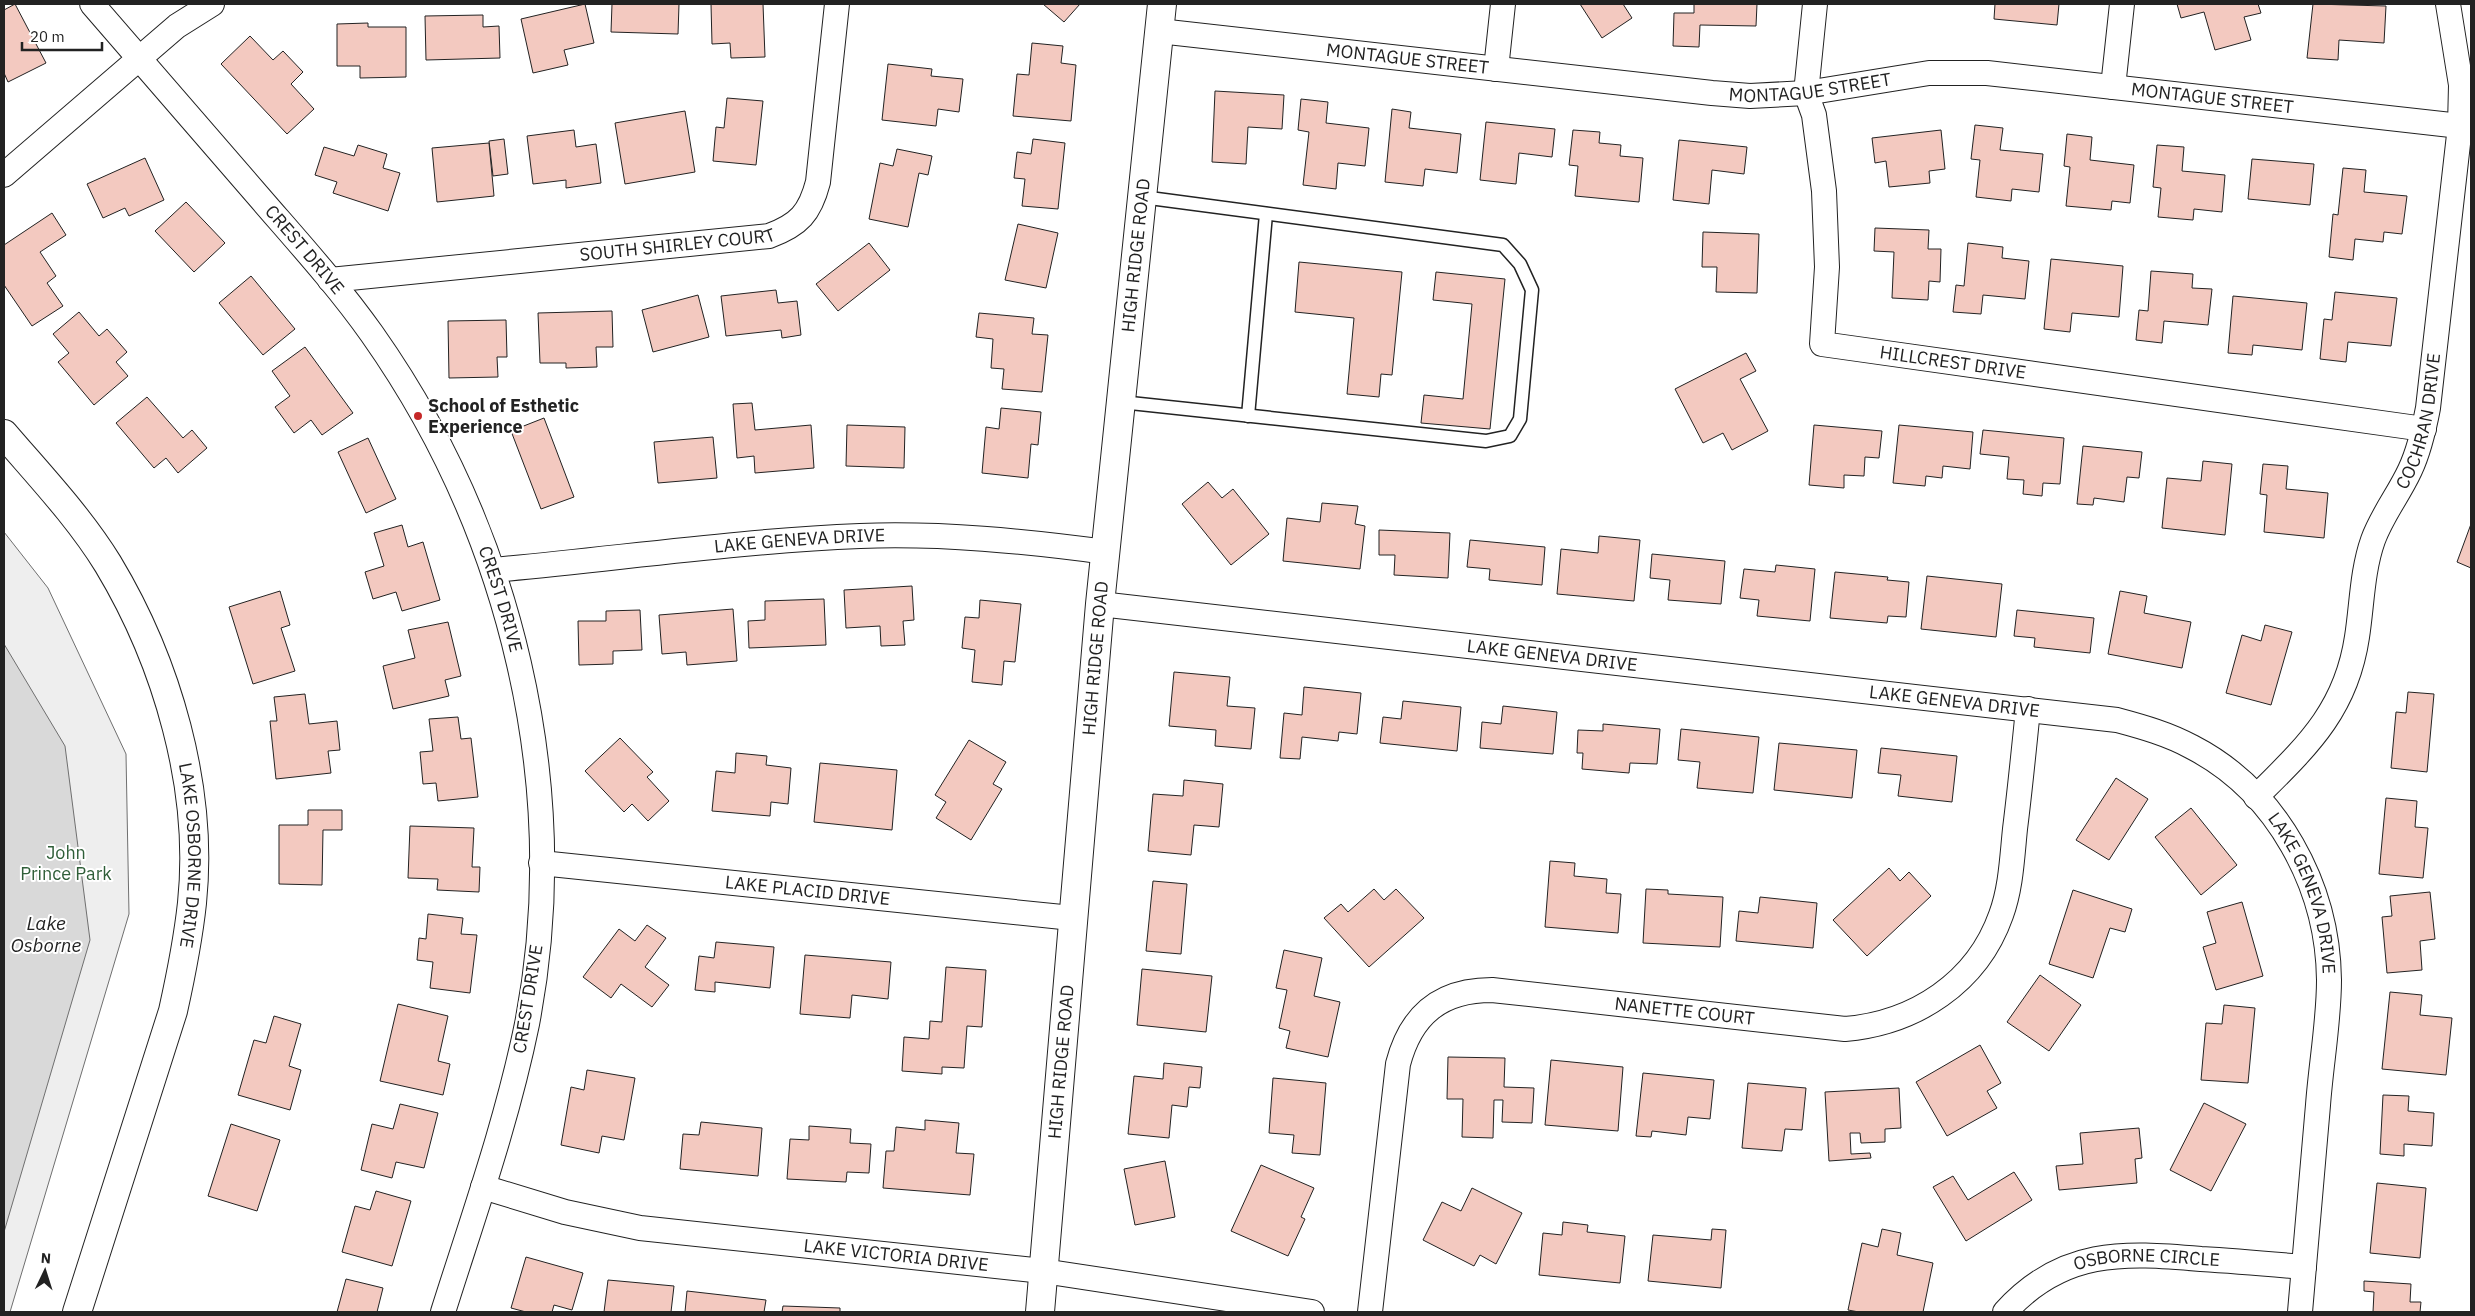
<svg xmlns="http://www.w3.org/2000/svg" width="2475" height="1316" viewBox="0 0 2475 1316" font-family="'IBM Plex Sans',sans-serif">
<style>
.green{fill:#eee;stroke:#6f6f6f}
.water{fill:#d9d9d9;stroke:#6f6f6f}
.building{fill:#f3c9c0;stroke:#222}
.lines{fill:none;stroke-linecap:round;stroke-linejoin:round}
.lane-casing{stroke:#222;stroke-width:15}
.street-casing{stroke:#222;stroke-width:26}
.secondary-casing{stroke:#222;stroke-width:30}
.lane{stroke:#fff;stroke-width:12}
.street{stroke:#fff;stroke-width:24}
.secondary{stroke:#fff;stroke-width:28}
.poi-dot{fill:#c62828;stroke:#fff;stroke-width:2}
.labels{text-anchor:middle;stroke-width:4;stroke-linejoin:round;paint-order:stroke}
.street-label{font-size:18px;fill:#222;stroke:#fff}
.poi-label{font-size:18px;font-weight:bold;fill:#222;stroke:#fff;text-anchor:start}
.park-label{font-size:18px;fill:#2f5e38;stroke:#fff}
.water-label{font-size:19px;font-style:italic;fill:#222;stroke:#fff}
</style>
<rect width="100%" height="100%" fill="#fff"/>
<path class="green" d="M4 532 48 588 126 754 129 914 10 1312H4Z"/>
<path class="water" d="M4 644 65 746 90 940 4 1232Z"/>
<g class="building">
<path d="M15 4 46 63 8 82 4 73V10Z"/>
<path d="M585 4 594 43 564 50 568 65 533 73 521 19Z"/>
<path d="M612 4H679L678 34 611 32Z"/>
<path d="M711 4H763L765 57 731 58 730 43 712 44Z"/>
<path d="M1043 4H1080L1064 22Z"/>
<path d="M1580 4H1623L1632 18 1602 38Z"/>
<path d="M1694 4H1757L1756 26 1700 25 1699 47 1673 46 1674 13H1694Z"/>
<path d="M1995 4H2059L2057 25 1994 19Z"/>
<path d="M2177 4H2258L2261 13 2244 17 2251 40 2215 50 2204 12 2181 18Z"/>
<path d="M2313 4 2386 6 2384 43 2339 40 2338 60 2307 58Z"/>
<path d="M483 15V27L499 26 500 58 426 60 425 16Z"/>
<path d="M368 23V27H406V77L360 78V66H337V24Z"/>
<path d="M250 36 273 60 283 51 303 72 291 84 314 109 287 134 221 64Z"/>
<path d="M1032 43 1063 46 1061 63 1076 65 1071 121 1013 116 1017 74 1029 75Z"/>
<path d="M888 64 932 69 931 76 963 79 959 112 938 109 936 126 882 120Z"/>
<path d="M1215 91 1284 95 1282 129 1248 127 1246 164 1212 162Z"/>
<path d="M727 98 763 101 756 165 713 161 716 127 724 128Z"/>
<path d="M1301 99 1328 102 1326 123 1369 128 1365 166 1338 163 1336 189 1303 185 1309 132 1298 130Z"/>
<path d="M1392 109 1411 112 1409 128 1461 134 1457 173 1425 169 1423 186 1385 182Z"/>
<path d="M685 111 695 172 625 184 615 123Z"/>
<path d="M1486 122 1555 129 1552 157 1519 153 1516 184 1480 180Z"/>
<path d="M1975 125 2003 128 2000 150 2043 154 2039 192 2012 189 2011 201 1976 197 1980 160 1971 159Z"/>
<path d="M574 130 576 147 596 144 601 183 566 188V180L533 184 527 136Z"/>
<path d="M1573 130 1600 132 1599 143 1621 145 1620 156 1643 158 1639 202 1575 196 1578 166 1569 165Z"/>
<path d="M1941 130 1945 169 1929 171 1930 183 1889 187 1886 161 1875 163 1872 138Z"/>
<path d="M2067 134 2092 137 2090 160 2134 165 2130 203 2112 201 2111 210 2066 206 2070 167 2064 166Z"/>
<path d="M504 139 508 174 493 176 489 141Z"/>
<path d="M1033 139 1065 143 1058 209 1022 206 1025 179 1014 178 1017 152 1031 154Z"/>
<path d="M1679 140 1747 147 1744 174 1712 170 1709 204 1673 200Z"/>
<path d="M489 143 494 196 437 202 432 148Z"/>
<path d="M358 145 387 154 383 168 400 173 388 211 333 193 337 182 315 175 324 147 354 156Z"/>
<path d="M2157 145 2184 147 2182 171 2225 175 2222 212 2194 209 2193 220 2158 217 2161 188 2153 187Z"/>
<path d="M897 149 932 156 928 175 919 173 908 227 869 219 880 163 893 166Z"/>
<path d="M145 158 164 200 129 216 125 208 103 218 87 184Z"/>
<path d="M2252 159 2314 164 2310 205 2248 199Z"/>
<path d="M2343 168 2366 170 2364 192 2407 196 2402 234 2384 232 2383 242 2355 239 2353 260 2329 257 2333 214 2338 215Z"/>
<path d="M186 202 225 243 194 272 155 231Z"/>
<path d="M52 213 66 235 40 252 56 276 47 283 63 306 32 326 4 285V245Z"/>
<path d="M1018 224 1058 233 1046 288 1005 280Z"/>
<path d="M1875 228 1929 230 1928 249H1941L1940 282 1929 281 1928 300 1892 298 1894 252 1874 251Z"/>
<path d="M1703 232 1759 234 1757 293 1716 292 1717 267H1702Z"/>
<path d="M869 243 890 270 838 311 816 284Z"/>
<path d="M1968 243 2003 247 2002 258 2029 261 2025 299 1983 295 1981 314 1953 312 1956 285 1964 286Z"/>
<path d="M2051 259 2123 266 2119 317 2072 313 2070 332 2044 329Z"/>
<path d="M1299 262 1402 272 1392 375 1381 374 1379 397 1347 394 1354 318 1295 312Z"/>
<path d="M2151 271 2193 274 2192 288 2212 289 2208 325 2164 321 2162 343 2136 340 2139 310 2148 311Z"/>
<path d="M1436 272 1505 279 1490 429 1421 423 1424 395 1463 399 1472 304 1433 300Z"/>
<path d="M251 276 295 329 263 355 219 303Z"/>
<path d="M776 290 778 303 797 301 801 335 782 338 781 330 726 336 721 296Z"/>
<path d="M2335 292 2397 298 2391 346 2348 342 2346 362 2320 359 2324 319 2332 320Z"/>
<path d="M698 295 709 337 653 352 642 310Z"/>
<path d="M2233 296 2307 303 2302 350 2253 345 2252 355 2228 353Z"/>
<path d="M612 311 613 347H596L597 367 566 368V363H540L538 313Z"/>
<path d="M79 312 99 336 107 329 127 352 116 362 128 376 94 405 58 362 69 353 53 334Z"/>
<path d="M979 313 1034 318 1032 334 1048 335 1042 392 1002 389 1004 369 991 368 993 339 976 337Z"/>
<path d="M506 320 507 357H497L498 377 449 378 448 321Z"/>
<path d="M305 347 353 413 322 435 311 420 294 433 275 407 290 396 272 371Z"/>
<path d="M1746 353 1756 371 1740 379 1768 431 1732 450 1723 433 1703 443 1675 389Z"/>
<path d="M147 397 183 438 192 430 207 448 178 473 166 458 154 468 116 423Z"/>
<path d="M752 403 755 430 811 425 814 468 755 473 754 456 737 458 733 404Z"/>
<path d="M1001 408 1041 412 1038 445 1031 444 1028 478 982 473 986 427 999 429Z"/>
<path d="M544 418 574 497 541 509 511 431Z"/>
<path d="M847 425 905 427 904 468 846 466Z"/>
<path d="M1814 425 1882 431 1879 458 1865 457 1864 476 1844 475V488L1809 485Z"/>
<path d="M1899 425 1973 432 1970 469 1943 466 1942 478 1926 476 1925 486 1893 483Z"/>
<path d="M1983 430 2064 438 2060 484 2043 483 2042 496 2023 494 2024 480 2007 479 2009 457 1980 454Z"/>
<path d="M713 437 717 478 658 483 654 442Z"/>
<path d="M368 438 396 499 366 513 338 452Z"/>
<path d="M2083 446 2142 452 2139 478 2127 477 2124 502 2094 498 2093 505 2077 504Z"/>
<path d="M2203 461 2232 464 2225 535 2162 528 2167 478 2201 481Z"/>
<path d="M2263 464 2288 466 2286 489 2328 493 2324 538 2264 532 2267 495 2260 494Z"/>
<path d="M1208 482 1222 498 1233 489 1269 534 1231 565 1182 504Z"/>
<path d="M1322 503 1358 506 1355 524 1365 526 1360 569 1283 561 1287 518 1320 522Z"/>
<path d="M2471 524V568L2457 562Z"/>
<path d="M402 525 408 547 423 542 440 600 402 611 396 592 373 599 365 572 384 566 374 533Z"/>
<path d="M1379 530 1450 533 1448 578 1394 575 1395 555H1379Z"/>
<path d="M1599 536 1640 540 1634 601 1557 594 1561 549 1598 553Z"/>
<path d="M1470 540 1545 547 1542 585 1489 580 1490 569 1467 567Z"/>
<path d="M1652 554 1725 561 1721 604 1668 600 1670 580 1650 578Z"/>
<path d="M1776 565 1815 569 1810 621 1757 616 1759 600 1740 598 1744 569 1775 572Z"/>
<path d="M1835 572 1888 577 1887 580 1909 582 1906 617 1888 616 1887 623 1830 618Z"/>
<path d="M1927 576 2002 584 1996 637 1921 629Z"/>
<path d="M912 586 914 620 903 621 905 645 881 646 880 626 846 628 844 590Z"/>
<path d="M280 591 290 625 281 628 295 671 253 684 229 607Z"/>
<path d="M2120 591 2147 596 2144 613 2191 622 2182 668 2108 654Z"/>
<path d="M824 599 826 645 749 648 748 621 765 620V601Z"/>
<path d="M980 600 1021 604 1015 662 1004 661 1002 685 972 682 975 650 962 648 965 617 979 618Z"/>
<path d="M733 609 737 661 687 665 686 652 662 654 659 615Z"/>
<path d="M640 610 642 650 613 651V664L579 665 578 621H606V611Z"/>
<path d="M2017 610 2094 618 2090 653 2034 647 2035 638 2014 636Z"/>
<path d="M448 622 461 676 445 680 449 696 393 709 383 666 415 658 408 630Z"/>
<path d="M2265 625 2292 632 2271 705 2226 693 2242 635 2261 641Z"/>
<path d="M1174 672 1230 677 1227 706 1255 708 1251 749 1215 746 1216 730 1169 726Z"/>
<path d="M1304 687 1361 693 1357 734 1339 732 1338 741 1302 737 1300 759 1280 758 1284 713 1302 715Z"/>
<path d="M2408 692 2434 694 2427 772 2391 768 2396 712 2406 713Z"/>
<path d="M305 694 309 724 337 721 340 750 328 751 331 773 276 779 270 721H277L274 697Z"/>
<path d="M1403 701 1461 707 1457 751 1380 743 1383 717 1401 719Z"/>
<path d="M1503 706 1557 712 1553 754 1480 748 1482 722 1501 724Z"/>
<path d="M458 717 461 739 471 738 478 797 438 801 436 783 423 784 420 752 433 751 429 719Z"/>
<path d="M1603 724 1660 729 1657 764 1630 763 1629 773 1582 769 1583 753H1577L1578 730 1603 731Z"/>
<path d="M1681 729 1759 737 1753 793 1697 788 1700 762 1678 760Z"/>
<path d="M620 738 653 772 647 777 669 801 648 821 632 804 624 812 585 771Z"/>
<path d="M969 740 1006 762 993 784 1002 789 971 840 936 818 946 802 935 795Z"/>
<path d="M1779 743 1857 750 1852 798 1774 790Z"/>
<path d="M1881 748 1957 756 1952 802 1898 796 1901 775 1878 773Z"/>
<path d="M736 753 767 756 766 765 791 768 788 804 771 802 770 816 712 811 716 771 735 773Z"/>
<path d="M820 763 897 770 892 830 814 822Z"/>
<path d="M2116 778 2148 799 2109 860 2076 840Z"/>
<path d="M1184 780 1223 784 1219 827 1194 825 1191 855 1148 851 1153 794 1183 796Z"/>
<path d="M2386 798 2417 801 2415 827 2428 828 2423 878 2379 874Z"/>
<path d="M2191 808 2237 865 2201 895 2155 837Z"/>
<path d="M308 810H342V830H323L322 885 279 884V825H308Z"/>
<path d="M410 826 474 828 472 867H480L479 892 437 890 438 879 408 878Z"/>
<path d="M1550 861 1575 863 1574 876 1607 879 1606 893 1621 894 1618 933 1545 927Z"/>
<path d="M1889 868 1900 881 1909 872 1931 896 1867 956 1833 920Z"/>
<path d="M1153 881 1187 884 1181 954 1146 951Z"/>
<path d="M1374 889 1384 900 1396 889 1424 918 1369 967 1324 918 1341 904 1348 912Z"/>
<path d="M1646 889 1668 890V894L1723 897 1720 947 1643 943Z"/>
<path d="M2073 890 2132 909 2125 932 2110 928 2093 978 2049 964Z"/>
<path d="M2430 892 2435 939 2420 941 2422 970 2387 973 2382 917 2392 916 2390 896Z"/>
<path d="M1760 897 1817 903 1813 948 1736 941 1739 911 1758 913Z"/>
<path d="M2242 902 2263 976 2216 990 2203 947 2216 943 2207 912Z"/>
<path d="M428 914 463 918 461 934 477 935 470 993 430 988 433 962 417 960 419 938 426 939Z"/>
<path d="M647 925 666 938 645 967 669 985 652 1007 621 984 611 998 583 977 619 929 635 941Z"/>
<path d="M716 942 774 947 770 988 715 982V992L695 990 699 956 714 958Z"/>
<path d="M1284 950 1322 958 1314 996 1340 1002 1328 1057 1286 1048 1290 1031 1279 1028 1287 990 1276 988Z"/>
<path d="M805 955 891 962 888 999 852 995 850 1018 800 1014Z"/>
<path d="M946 967 986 970 982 1027 967 1026 964 1068 942 1067V1074L902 1071 904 1037 929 1039 930 1021 942 1022Z"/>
<path d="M1142 969 1212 976 1206 1032 1137 1025Z"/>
<path d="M2040 975 2081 1005 2049 1051 2007 1022Z"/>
<path d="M2390 992 2422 995 2420 1015 2452 1018 2446 1075 2382 1069Z"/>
<path d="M398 1004 448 1016 438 1061 450 1064 443 1095 380 1081Z"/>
<path d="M2224 1005 2255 1008 2248 1083 2201 1080 2206 1023 2222 1024Z"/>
<path d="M274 1016 301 1024 289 1066 301 1070 290 1110 238 1095 254 1040 266 1043Z"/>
<path d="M1980 1045 2001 1083 1987 1091 1997 1108 1947 1136 1916 1082Z"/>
<path d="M1448 1057 1505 1058 1504 1087 1534 1088 1532 1123 1502 1122 1503 1100H1494L1493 1138 1462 1137 1463 1099H1447Z"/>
<path d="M1551 1060 1623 1067 1618 1131 1545 1125Z"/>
<path d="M1164 1063 1202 1067 1200 1088 1189 1087 1187 1107 1172 1105 1169 1138 1128 1134 1134 1076 1163 1079Z"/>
<path d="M587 1070 635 1078 624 1140 602 1136 599 1153 561 1145 571 1087 584 1090Z"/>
<path d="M1643 1073 1714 1080 1710 1119 1688 1117 1686 1135 1652 1131 1651 1137 1636 1136Z"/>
<path d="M1273 1078 1326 1083 1320 1155 1292 1153 1294 1135 1269 1133Z"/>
<path d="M1748 1083 1806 1088 1802 1130 1785 1129 1782 1151 1742 1148Z"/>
<path d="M1899 1088 1901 1128 1885 1129V1142L1861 1143 1860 1133H1850L1851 1154 1870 1153 1871 1158 1829 1161 1825 1092Z"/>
<path d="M2383 1095 2409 1096 2408 1111 2434 1113 2432 1146 2404 1144V1156L2380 1154Z"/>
<path d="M2204 1103 2246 1124 2211 1191 2170 1170Z"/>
<path d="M400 1104 438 1113 424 1168 396 1162 392 1178 361 1170 372 1124 393 1129Z"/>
<path d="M925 1120 959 1123 956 1153 974 1154 970 1195 883 1188 886 1151H894L896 1127 925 1130Z"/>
<path d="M701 1122 762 1128 758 1176 680 1169 683 1134 699 1135Z"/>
<path d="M231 1124 280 1140 257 1211 208 1196Z"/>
<path d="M809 1126 851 1129 850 1143 871 1144 869 1173 847 1172 846 1182 787 1179 790 1139 809 1140Z"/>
<path d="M2139 1128 2142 1158 2135 1159 2137 1183 2059 1190 2056 1166 2083 1164 2080 1133Z"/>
<path d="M1165 1161 1175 1217 1135 1225 1124 1169Z"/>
<path d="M1261 1165 1314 1188 1301 1217 1305 1219 1288 1256 1231 1231Z"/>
<path d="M2014 1172 2032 1200 1966 1241 1933 1187 1953 1176 1968 1200Z"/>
<path d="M2377 1183 2426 1188 2420 1258 2370 1253Z"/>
<path d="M1472 1188 1522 1213 1496 1264 1480 1255 1474 1266 1423 1240 1442 1202 1461 1211Z"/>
<path d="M376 1191 411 1201 392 1266 342 1252 355 1206 370 1210Z"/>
<path d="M1563 1222 1588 1225 1587 1232 1625 1236 1620 1283 1539 1275 1543 1233 1562 1235Z"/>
<path d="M1712 1229 1726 1230 1721 1288 1648 1281 1653 1235 1711 1240Z"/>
<path d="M1882 1229 1901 1233 1897 1255 1933 1263 1923 1312H1859L1848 1310 1862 1243 1878 1247Z"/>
<path d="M526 1257 583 1273 572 1310 554 1305 552 1312H526L511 1308Z"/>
<path d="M346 1279 383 1288 377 1312H337Z"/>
<path d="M608 1280 674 1286 671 1312H604Z"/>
<path d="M2364 1281 2411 1284 2410 1302H2421L2420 1312H2373L2374 1292 2364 1291Z"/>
<path d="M687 1291 766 1300 764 1312H685Z"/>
<path d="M783 1306 840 1308V1312H782Z"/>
</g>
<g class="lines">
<defs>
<g id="lane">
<path d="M1121 402 1486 441 1510 436 1520 419 1532 290 1520 264 1503 245 1142 197"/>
<path d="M1248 416 1266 214"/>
</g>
<g id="street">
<path id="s1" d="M92 4C148 68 204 133 260 198 298 242 338 286 372 334 511 531 573 785 527 1024 507 1122 473 1217 443 1312"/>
<path id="s2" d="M1815 4 1806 93 1814 115 1824 191 1827 267 1822 344 2424 429"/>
<path id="s3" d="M1159 31 1712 93 1750 96 1806 93 1929 73H1987L2460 126"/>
<path d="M1496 69 1503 4"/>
<path d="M2113 87 2122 4"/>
<path d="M4 175 177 26 212 4"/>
<path id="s4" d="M330 280 769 236C799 225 810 213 818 182L837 4"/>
<path id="s5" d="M493 570C615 559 738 541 860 536 942 533 1024 541 1106 552"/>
<path id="s6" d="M1100 604 2117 720C2143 727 2168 734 2192 747 2277 791 2328 886 2329 980 2329 1021 2321 1064 2318 1105 2312 1174 2306 1243 2300 1312"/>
<path id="s7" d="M2256 797C2306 747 2346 711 2357 637 2362 605 2362 571 2373 540 2382 515 2399 494 2410 470 2419 451 2424 429 2428 408L2460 126 2461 85 2448 4"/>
<path id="s8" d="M541 863 1072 918"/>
<path id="s9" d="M483 1187 565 1212 640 1228 1043 1271 1312 1312"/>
<path id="s10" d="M1370 1312 1398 1064C1411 1014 1441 990 1492 990L1845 1029C1915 1023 1977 983 2001 915 2011 888 2012 858 2015 829 2020 789 2024 749 2028 709"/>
<path id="s11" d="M2005 1312C2062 1249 2123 1252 2201 1259 2235 1261 2270 1264 2304 1267"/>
</g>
<g id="secondary">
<path id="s12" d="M4 434C40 476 79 517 108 564 167 662 204 788 192 903 188 940 181 975 173 1011L77 1312"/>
<path id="s13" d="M1040 1312 1100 604 1162 4"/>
</g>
</defs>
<use href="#lane" class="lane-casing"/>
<use href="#street" class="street-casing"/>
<use href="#secondary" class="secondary-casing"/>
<use href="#lane" class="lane"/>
<use href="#street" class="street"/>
<use href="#secondary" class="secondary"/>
</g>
<circle class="poi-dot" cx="418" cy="416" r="5"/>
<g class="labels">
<g class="street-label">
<text dy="6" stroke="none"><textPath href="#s3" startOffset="250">MONTAGUE STREET</textPath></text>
<text dy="6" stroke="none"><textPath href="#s3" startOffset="655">MONTAGUE STREET</textPath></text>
<text dy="6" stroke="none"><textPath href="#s3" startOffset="1060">MONTAGUE STREET</textPath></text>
<text dy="6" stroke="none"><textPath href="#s4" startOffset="349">SOUTH SHIRLEY COURT</textPath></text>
<text dy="6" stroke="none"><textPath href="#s1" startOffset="325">CREST DRIVE</textPath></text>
<text dy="6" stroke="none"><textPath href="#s13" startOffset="1061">HIGH RIDGE ROAD</textPath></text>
<text dy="6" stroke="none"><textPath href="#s2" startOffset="475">HILLCREST DRIVE</textPath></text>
<text dy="6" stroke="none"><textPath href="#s7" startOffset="421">COCHRAN DRIVE</textPath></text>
<text dy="6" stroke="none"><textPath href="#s5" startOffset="308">LAKE GENEVA DRIVE</textPath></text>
<text dy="6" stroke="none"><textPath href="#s1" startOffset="729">CREST DRIVE</textPath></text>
<text dy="6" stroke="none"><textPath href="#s6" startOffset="455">LAKE GENEVA DRIVE</textPath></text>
<text dy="6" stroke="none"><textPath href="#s13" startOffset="656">HIGH RIDGE ROAD</textPath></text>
<text dy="6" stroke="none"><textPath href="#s6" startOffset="860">LAKE GENEVA DRIVE</textPath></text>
<text dy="6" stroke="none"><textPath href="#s12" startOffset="474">LAKE OSBORNE DRIVE</textPath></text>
<text dy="6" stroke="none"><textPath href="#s8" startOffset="268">LAKE PLACID DRIVE</textPath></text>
<text dy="6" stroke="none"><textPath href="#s6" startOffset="1295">LAKE GENEVA DRIVE</textPath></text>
<text transform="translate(528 999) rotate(-81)" y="6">CREST DRIVE</text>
<text dy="6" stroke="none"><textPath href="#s10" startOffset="574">NANETTE COURT</textPath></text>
<text dy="6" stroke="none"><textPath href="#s13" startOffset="251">HIGH RIDGE ROAD</textPath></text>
<text dy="6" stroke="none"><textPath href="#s9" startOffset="420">LAKE VICTORIA DRIVE</textPath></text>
<text dy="6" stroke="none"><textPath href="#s11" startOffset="158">OSBORNE CIRCLE</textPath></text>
</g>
<g class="poi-label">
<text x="428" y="412">School of Esthetic<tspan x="428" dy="21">Experience</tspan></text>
</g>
<g class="park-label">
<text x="66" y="859">John<tspan x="66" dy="21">Prince Park</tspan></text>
</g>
<g class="water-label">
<text x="46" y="930">Lake<tspan x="46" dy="22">Osborne</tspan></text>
</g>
</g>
<rect width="2475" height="1316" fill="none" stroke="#222222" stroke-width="10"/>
<g transform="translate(45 1271) rotate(4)" stroke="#ffffff" stroke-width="4" paint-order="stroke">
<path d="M0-4L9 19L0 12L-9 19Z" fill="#222222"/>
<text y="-8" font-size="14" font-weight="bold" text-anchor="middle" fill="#222222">N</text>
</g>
<path d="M22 42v8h80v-8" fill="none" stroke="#222222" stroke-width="2.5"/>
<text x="30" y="42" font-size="15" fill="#222222" stroke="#ffffff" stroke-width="4" paint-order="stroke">20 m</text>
</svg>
